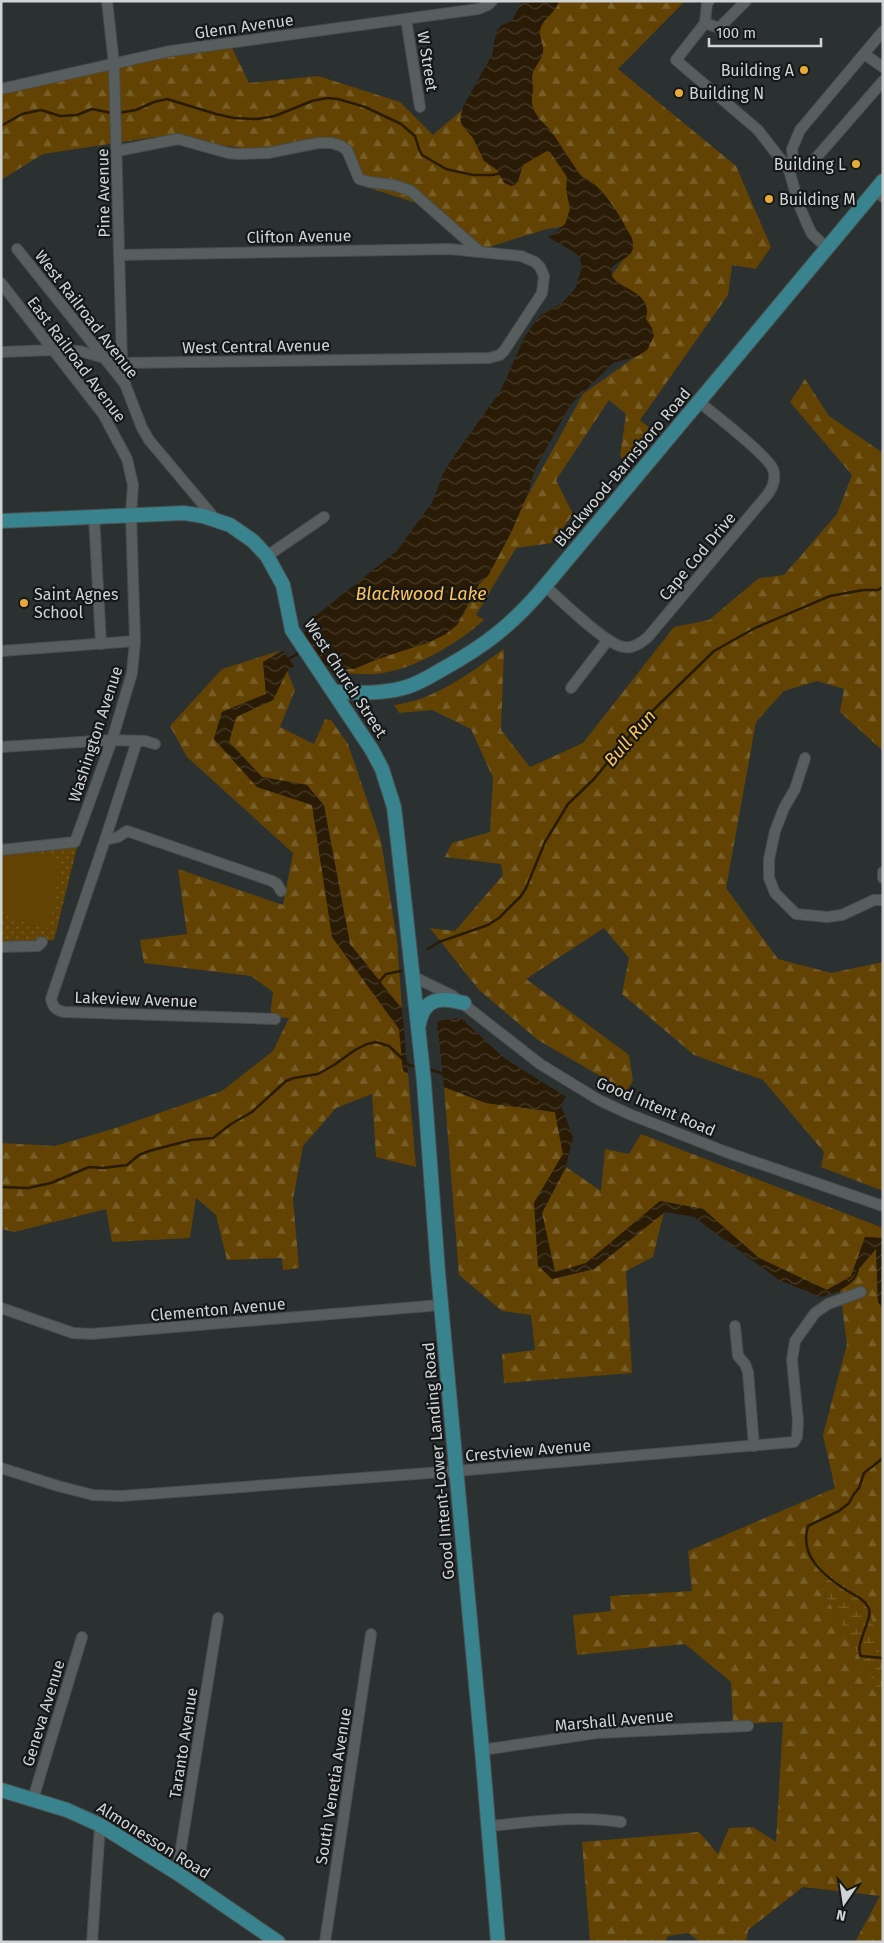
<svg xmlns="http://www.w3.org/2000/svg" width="884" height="1943" viewBox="0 0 884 1943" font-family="'Fira Sans',sans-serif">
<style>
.forest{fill:url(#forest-firs)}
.wetland{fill:url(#wetland-marsh)}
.park{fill:url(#park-dots)}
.pitch{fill:#624303}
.water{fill:url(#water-waves)}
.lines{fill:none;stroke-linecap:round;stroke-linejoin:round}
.stream{stroke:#291b05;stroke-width:2.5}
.minor-casing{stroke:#494d4d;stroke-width:12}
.major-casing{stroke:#494d4d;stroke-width:16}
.minor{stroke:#585d5e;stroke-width:10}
.major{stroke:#38838d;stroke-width:14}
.poi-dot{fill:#e9ab38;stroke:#151718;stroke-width:2}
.labels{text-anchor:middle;stroke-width:4.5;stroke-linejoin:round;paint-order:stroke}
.street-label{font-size:16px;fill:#d1d4d4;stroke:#151718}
.poi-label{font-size:16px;fill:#d1d4d4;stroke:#151718;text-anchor:start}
.water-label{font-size:18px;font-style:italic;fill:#fec35f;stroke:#151718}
</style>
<defs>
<pattern id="forest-firs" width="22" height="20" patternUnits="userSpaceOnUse" patternTransform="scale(1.25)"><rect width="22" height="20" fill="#624303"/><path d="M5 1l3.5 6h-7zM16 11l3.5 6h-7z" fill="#775d27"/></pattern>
<pattern id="wetland-marsh" width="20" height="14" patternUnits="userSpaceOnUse" patternTransform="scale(1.25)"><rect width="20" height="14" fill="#624303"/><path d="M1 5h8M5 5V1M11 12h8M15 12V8" fill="none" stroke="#775d27"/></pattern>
<pattern id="park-dots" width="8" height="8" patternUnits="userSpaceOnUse" patternTransform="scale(1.25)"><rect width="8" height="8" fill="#624303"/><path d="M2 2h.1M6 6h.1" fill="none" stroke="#775d27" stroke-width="1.8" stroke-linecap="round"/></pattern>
<pattern id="water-waves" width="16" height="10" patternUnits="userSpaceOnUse" patternTransform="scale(1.25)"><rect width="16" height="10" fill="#291b05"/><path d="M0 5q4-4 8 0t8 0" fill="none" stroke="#473b29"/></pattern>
</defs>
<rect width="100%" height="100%" fill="#2b3031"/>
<g class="forest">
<path d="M552 1H685L618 69 736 166 771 247 756 269 732 265 728 295 640 420 652 430 625 462 620 456 626 414 609 400 556 480 573 514 552 543 516 548 476 615 484 620C457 644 412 671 375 674 364 675 352 673 340 673L337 668 457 625 583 394 649 347 633 298 611 276 633 246 621 218 547 229 482 249 426 206 357 184 344 141 281 153 155 137 43 154 1 180V89L102 63 231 46 249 83 318 76 400 102 433 135 461 111Z"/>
<path d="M805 379 829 416 883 453V751L840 712 844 689 817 681 784 691 756 722 726 888 778 959 831 973 883 962V1191L821 1167 824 1152 763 1080 694 1055 622 994 629 958 604 928 526 979 629 1055 633 1081 626 1091 538 1040 479 990 430 928 455 931 503 875 501 864 445 857 452 843 490 832 493 778 471 729 432 710 399 713 394 705C435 700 471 672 504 649L501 730 530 767 583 743 674 627 709 620 759 578 784 575 837 514 852 475 790 402Z"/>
<path d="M282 650 263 662 266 694 222 712 214 739 257 787 312 805 332 936 399 1029 403 1071 408 1073 416 1167 376 1157 372 1094 336 1108 303 1146 293 1199 299 1268 283 1270 282 1258 227 1260 216 1215 196 1198 190 1238 112 1242 106 1209 14 1232 1 1229V1143L55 1146 119 1127 222 1091 273 1051 289 1018 270 1017 273 992 251 976 144 963 140 940 187 934 178 869 283 905 293 853 187 757 170 726 222 669Z"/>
<path d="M287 671 295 690 280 727 314 744 325 719 331 720 348 744 381 841 397 940 402 1009 350 944 324 805 307 785 262 777 229 742 236 717 273 700Z"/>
<path d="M444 1087 486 1103 555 1112 563 1154 534 1203 552 1279 594 1269 664 1212 653 1257 626 1271 632 1373 504 1383 502 1354 535 1350 531 1315 502 1311 459 1275Z"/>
<path d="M641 1134 883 1228V1244L882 1238 865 1237 851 1277 827 1290 759 1258 703 1209 660 1201 586 1264 555 1272 542 1213 566 1167 601 1191 605 1149 629 1154Z"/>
<path d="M876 1248 878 1302 883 1309V1661L823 1591 883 1699V1942H855L880 1896 803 1887 748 1930 746 1942H700L688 1933 668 1936 665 1942H590L582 1842 699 1832 718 1854 729 1828 753 1827 776 1842 783 1722 733 1724 731 1682 685 1644 577 1655 573 1615 611 1611 610 1596 692 1591 688 1551 835 1488 823 1435 847 1344 840 1291Z"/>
</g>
<path class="wetland" d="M829 1569 868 1601 880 1656 883 1661V1699L823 1591Z"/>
<path class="park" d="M73 846 77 847 54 940 1 944V853Z"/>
<path class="pitch" d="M1 855 48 856 49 859 52 860 59 869 50 928C34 928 9 919 2 903 0 896 1 864 1 855Z"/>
<g class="water">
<path d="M522 1H559C556 13 543 18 540 30 539 37 544 44 543 52 541 61 534 67 532 76 532 80 533 84 533 88 533 96 530 102 534 110 538 120 548 126 553 134 562 147 571 162 581 176 604 185 620 217 632 238 633 243 634 249 631 253 626 261 607 263 612 276 617 289 654 291 646 319L652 328 654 336 647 350 638 356 613 363 572 403 568 409 535 469 528 493 511 533 488 576 479 584 457 625 446 634 430 642 378 659 354 669 328 670 304 634 306 628 313 618 397 551 433 501 443 474 448 465 501 390 524 338 535 322 540 316 562 303 575 289 582 268 580 258 577 254 548 237 554 234 565 224 570 209 566 190 567 177 550 152 547 151 523 165 518 181 515 185 511 186 504 183 497 170 484 161 473 138 462 125 460 119 463 107 493 53 494 43 497 31 502 25 512 21Z"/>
<path d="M283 651 294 666 287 671 273 700 236 717 229 742 262 777 307 785 324 806 350 944 402 1009 408 1073 403 1071 399 1029 332 937 312 805 257 787 214 739 222 712 266 694 263 662Z"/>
<path d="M461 1018 504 1058 566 1097 561 1105 573 1137 566 1167 542 1213 555 1272 586 1263 660 1201 703 1209 759 1258 827 1290 851 1276 865 1237 882 1238 883 1309 878 1302 876 1249 840 1291 821 1297 779 1280 694 1217 665 1212 594 1269 552 1279 538 1266 534 1203 563 1154 555 1112 486 1103 444 1087 437 1021Z"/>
</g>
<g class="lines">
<g class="stream">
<path d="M118 113 136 110 154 102 167 99 216 114 234 118 257 119 275 116 312 101 327 98 338 99 365 107 401 124 415 136 419 149 422 155 446 169 473 175H492L503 173"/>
<path d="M1 126 22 114 41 110 60 116 77 115 92 109 112 113"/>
<path d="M287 660 302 651"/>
<path d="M428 949 439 942 488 925 499 918 521 896 526 888 545 842 568 804 594 779 640 723 714 651 755 628 830 596 863 590H878L883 587"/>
<path d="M379 982 386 974 401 971"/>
<path d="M428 1069 444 1074"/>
<path d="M1 1187 28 1188 51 1183 89 1167 103 1168 127 1165 139 1155 149 1151 191 1140 213 1138 231 1124 252 1112 286 1081 294 1078 318 1074 334 1065 355 1050 367 1044 376 1042 389 1046 409 1065 418 1067"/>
<path d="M843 1287C852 1281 857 1278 858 1267"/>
<path d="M883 1458 864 1473 859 1488 854 1494 849 1503 839 1511 808 1526C799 1556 823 1575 846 1590 854 1595 865 1599 869 1609 873 1619 854 1645 861 1656L883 1658"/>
</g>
<defs>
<g id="minor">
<path d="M107 1 114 64 122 363 125 384"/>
<path d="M746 1 719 28 705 23 676 60 758 130 789 170 799 205 808 226 812 234 827 248"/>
<path d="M406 19 420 107"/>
<path d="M705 23 707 3 709 1"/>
<path d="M864 54 883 67"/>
<path d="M1 89 170 51 478 9 488 5 492 1"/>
<path d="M794 166 792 149 800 130 883 31"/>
<path d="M790 169 794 166H809L883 81"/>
<path d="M875 190 883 197"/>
<path d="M17 249 125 384 142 428 149 440 217 521"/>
<path d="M119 255 450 249 480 252"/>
<path d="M1 283 103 414 127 459 133 485 131 514 135 641 132 673 112 740 75 842 1 850"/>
<path d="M1 352 53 350 80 351 122 363 489 358 500 355 504 351 542 293 544 276 540 267 535 262 521 256 480 252 411 191 394 185 369 182 359 179 347 150 341 146 332 143H318L268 153 238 154 228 153 178 139 117 151"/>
<path d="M94 516 101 644"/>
<path d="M267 556 324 517"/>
<path d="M545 586C561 600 606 645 624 647 633 649 641 643 648 637L768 494C773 487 776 478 773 469 768 456 713 413 699 402"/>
<path d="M1 651 135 641"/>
<path d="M571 688 608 640"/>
<path d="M1 747 112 740 145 741 155 744"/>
<path d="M805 758 795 789 784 808 775 831 769 859V878L775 893 796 914 827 917 842 915 874 900H883"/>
<path d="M105 840 137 741"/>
<path d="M883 872V878"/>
<path d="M1 947 38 946 42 942"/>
<path d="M414 977 453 996 540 1064 599 1100 629 1114 726 1152 883 1206"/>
<path d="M275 1019 65 1012C56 1011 53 1007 51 999L105 840 118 837 127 831 272 881 277 884 281 891"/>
<path d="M1 1308 73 1333 91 1334 441 1305"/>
<path d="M735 1326 738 1356 745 1364 748 1372 754 1446"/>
<path d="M1 1468 58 1486 93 1495 121 1496 456 1471 794 1442 797 1437 798 1421 792 1360 795 1341 815 1313 828 1304 861 1292"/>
<path d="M482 1750 597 1733 748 1726"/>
<path d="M33 1799 82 1637"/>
<path d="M489 1826C533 1822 578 1815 621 1822"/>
<path d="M177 1873 218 1618"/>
<path d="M92 1942 100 1825"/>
<path d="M325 1942 371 1634"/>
</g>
<g id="major">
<path d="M1 521 184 513 203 516 230 525 253 541 267 556 283 585 292 630 372 750 382 769 394 807 397 833 424 1082 438 1272 482 1750 498 1942"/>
<path d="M334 692C356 693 381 694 403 688 416 685 429 677 441 670 485 646 513 624 545 586L883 181"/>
<path d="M419 1024C424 997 441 997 464 1003"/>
<path d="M1 1790 67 1810 100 1825 177 1873 278 1942"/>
</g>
</defs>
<use href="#minor" class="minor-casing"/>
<use href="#major" class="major-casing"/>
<use href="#minor" class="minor"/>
<use href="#major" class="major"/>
</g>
<g class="poi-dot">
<circle cx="804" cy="70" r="5"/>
<circle cx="679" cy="93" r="5"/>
<circle cx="856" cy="164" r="5"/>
<circle cx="769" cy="199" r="5"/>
<circle cx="24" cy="603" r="5"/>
</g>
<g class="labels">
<g class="street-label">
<text transform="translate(244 26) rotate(-8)" y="6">Glenn Avenue</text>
<text transform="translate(428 61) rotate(81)" y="6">W Street</text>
<text transform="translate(103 193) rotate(-91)" y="6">Pine Avenue</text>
<text transform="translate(299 236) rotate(-1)" y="6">Clifton Avenue</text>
<text transform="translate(87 314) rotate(52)" y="6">West Railroad Avenue</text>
<text transform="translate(256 346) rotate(-1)" y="6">West Central Avenue</text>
<text transform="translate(77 359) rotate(53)" y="6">East Railroad Avenue</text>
<text transform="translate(622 467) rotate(-50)" y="6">Blackwood-Barnsboro Road</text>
<text transform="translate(697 556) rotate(-50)" y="6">Cape Cod Drive</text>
<text transform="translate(346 678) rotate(57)" y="6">West Church Street</text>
<text transform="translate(95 734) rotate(-72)" y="6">Washington Avenue</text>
<text transform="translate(136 999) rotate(2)" y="6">Lakeview Avenue</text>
<text transform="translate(656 1106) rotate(23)" y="6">Good Intent Road</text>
<text transform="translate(218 1309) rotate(-5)" y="6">Clementon Avenue</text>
<text transform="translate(528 1450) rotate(-5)" y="6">Crestview Avenue</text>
<text transform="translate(438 1461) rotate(-95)" y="6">Good Intent-Lower Landing Road</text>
<text transform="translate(43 1713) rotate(-73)" y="6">Geneva Avenue</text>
<text transform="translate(614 1720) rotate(-5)" y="6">Marshall Avenue</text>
<text transform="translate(183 1743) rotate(-81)" y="6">Taranto Avenue</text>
<text transform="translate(333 1786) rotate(-81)" y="6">South Venetia Avenue</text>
<text transform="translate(154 1840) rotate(32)" y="6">Almonesson Road</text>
</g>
<g class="poi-label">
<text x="794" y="76" text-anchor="end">Building A</text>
<text x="689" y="99">Building N</text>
<text x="846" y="170" text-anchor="end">Building L</text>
<text x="779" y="205">Building M</text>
<text x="34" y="600">Saint Agnes<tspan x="34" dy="18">School</tspan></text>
</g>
<g class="water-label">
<text x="421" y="600">Blackwood Lake</text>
<text transform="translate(630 738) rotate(-49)" y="6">Bull Run</text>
</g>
</g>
<rect width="884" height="1943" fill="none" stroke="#d1d4d4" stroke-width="5"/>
<g transform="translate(844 1903) rotate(193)" stroke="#151718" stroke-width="4" paint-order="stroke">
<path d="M0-4L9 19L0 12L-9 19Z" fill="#d1d4d4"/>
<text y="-8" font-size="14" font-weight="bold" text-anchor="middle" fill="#d1d4d4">N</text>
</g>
<path d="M709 38v8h112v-8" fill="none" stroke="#d1d4d4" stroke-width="2.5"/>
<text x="716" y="38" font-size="15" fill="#d1d4d4" stroke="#151718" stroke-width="4" paint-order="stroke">100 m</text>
</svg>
